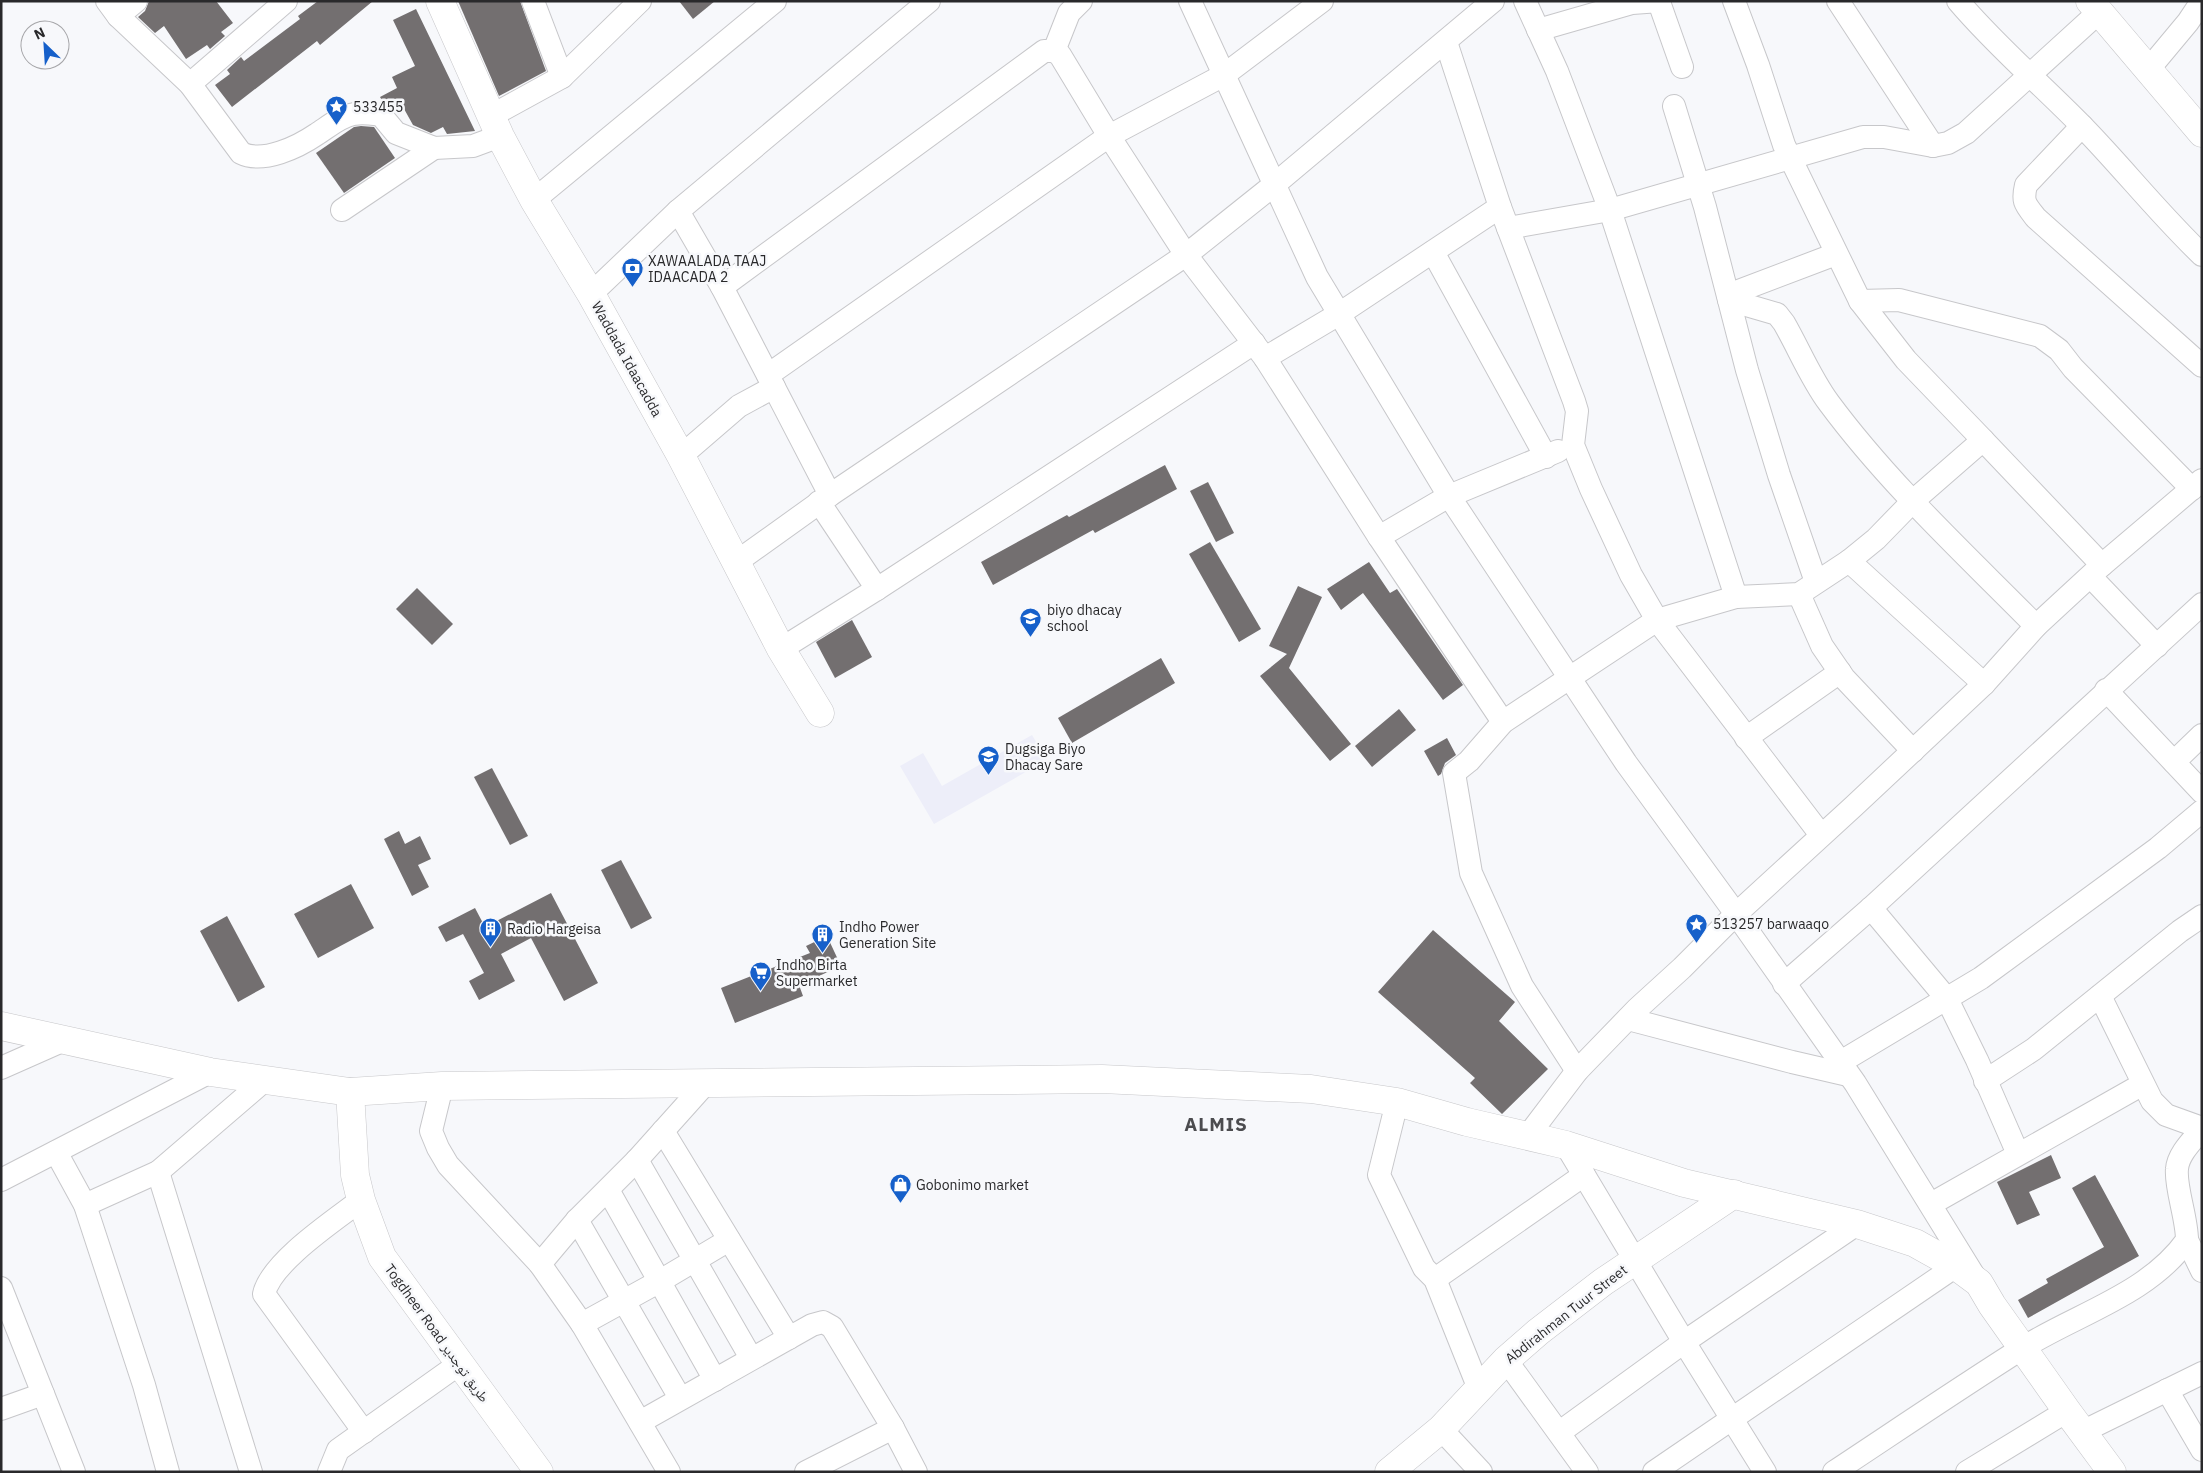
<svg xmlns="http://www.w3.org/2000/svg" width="2203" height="1473" viewBox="0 0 2203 1473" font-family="'IBM Plex Sans','Noto Naskh Arabic',sans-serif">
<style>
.built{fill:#edeef9}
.building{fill:#736f70}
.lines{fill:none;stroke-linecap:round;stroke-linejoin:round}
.street-casing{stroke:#c7c7ca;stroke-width:24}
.secondary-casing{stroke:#c7c7ca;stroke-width:29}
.street{stroke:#fff;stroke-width:22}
.secondary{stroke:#fff;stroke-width:28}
.labels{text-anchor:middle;stroke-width:5;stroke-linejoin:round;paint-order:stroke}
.poi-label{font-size:14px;fill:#29292b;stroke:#f7f8fb;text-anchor:start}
.street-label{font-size:14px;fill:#29292b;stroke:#f7f8fb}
.district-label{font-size:19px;font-weight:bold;letter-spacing:1px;fill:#4c4c4f;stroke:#f7f8fb}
</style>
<rect width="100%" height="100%" fill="#f7f8fb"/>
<path class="built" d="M1032 735 1047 760 934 824 900 766 923 753 942 786Z"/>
<g class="building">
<path d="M149 1H216L233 23 221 32 225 36 210 49 207 45 186 59 164 26 155 33 138 17 145 11Z"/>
<path d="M318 1H373L320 45 317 41 232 107 215 85 230 74 227 70 241 57 244 61 300 19 298 16Z"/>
<path d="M458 1H520L546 71 499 96Z"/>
<path d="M679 1H715L693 19Z"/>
<path d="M416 9 475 131 447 134 443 127 431 133 413 125 403 107 394 111 383 102 380 97 397 88 392 77 415 66 393 20Z"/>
<path d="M361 126 374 127 395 158 344 193 316 153 354 127Z"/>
<path d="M1165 465 1177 489 1095 533 1093 530 993 585 981 562 1067 515 1069 517Z"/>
<path d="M1208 482 1234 533 1216 542 1190 491Z"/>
<path d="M1210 542 1261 629 1239 642 1189 554Z"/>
<path d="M1369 562 1390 593 1397 589 1463 685 1443 700 1363 593 1341 610 1327 589Z"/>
<path d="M1298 586 1322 597 1289 668 1351 744 1330 761 1260 676 1287 654 1269 646Z"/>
<path d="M417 588 453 624 432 645 396 609Z"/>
<path d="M852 620 872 657 835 678 816 642Z"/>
<path d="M1161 658 1175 683 1072 743 1058 718Z"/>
<path d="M1399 709 1416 730 1372 767 1355 746Z"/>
<path d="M1447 738 1456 755 1445 763 1441 774 1438 776 1424 751Z"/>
<path d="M492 768 528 836 510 845 474 777Z"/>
<path d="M399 831 405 844 420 836 431 859 418 865 429 887 412 896 384 839Z"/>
<path d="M621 860 652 918 631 929 601 870Z"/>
<path d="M351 884 374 928 318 958 294 914Z"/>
<path d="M551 893 598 983 564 1001 531 938 501 954 515 981 479 1000 469 981 484 973 463 934 446 942 438 927 475 908 485 927Z"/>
<path d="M227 916 265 987 238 1002 200 931Z"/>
<path d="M1433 930 1515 1002 1499 1021 1548 1069 1502 1114 1470 1083 1475 1078 1378 992Z"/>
<path d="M827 936 841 966 799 985 803 996 735 1023 721 988 810 953 806 946Z"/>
<path d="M2051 1155 2061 1178 2029 1192 2040 1215 2017 1225 1997 1182Z"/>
<path d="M2095 1175 2139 1256 2028 1318 2018 1300 2048 1283 2046 1279 2104 1247 2072 1188Z"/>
</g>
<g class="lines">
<defs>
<g id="street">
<path d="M107 1 118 16 190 84 241 153C263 164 298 147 317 134 328 127 341 116 354 114 363 112 373 114 381 115L396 133 434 148 473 146 500 136"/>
<path d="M533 1 562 77"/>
<path d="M1190 1 1317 277 1449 496 1626 763 1736 914 1855 1083 1976 1279"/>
<path d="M1525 1 1557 71 1610 210 1736 597"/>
<path d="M1734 1 1758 65 1784 145 1860 301 1906 360 1983 440"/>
<path d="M1838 1 1933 146"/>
<path d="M1958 1C1996 46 2041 84 2082 126 2123 168 2159 214 2202 255"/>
<path d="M1659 2 1682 67"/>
<path d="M118 16 136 1"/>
<path d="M1538 30 1632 3 1660 1"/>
<path d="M1446 42 1500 207 1574 401 1577 411 1573 445 1591 489 1631 575 1657 620 1821 835"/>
<path d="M1054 51 1069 13 1081 1"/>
<path d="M2148 70 2188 22 2202 1"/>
<path d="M190 84 286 1"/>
<path d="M1674 106 1705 207 1747 370 1779 475 1816 582"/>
<path d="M491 116 562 77 640 1"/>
<path d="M2082 126 2026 185C2022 202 2025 204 2036 218L2202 366"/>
<path d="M534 200 775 1"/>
<path d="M342 210 434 148"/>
<path d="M678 211 722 287 830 495"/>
<path d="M1508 228 1610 210 1863 137H1884L1933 146 1948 143 1966 133 2099 12"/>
<path d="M1433 252 1546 457"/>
<path d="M722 287 1044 51H1054L1060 55 1109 136 1186 255 1265 358 1379 537 1503 722"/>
<path d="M591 294 678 211 929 1"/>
<path d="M1728 295 1836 254"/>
<path d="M1729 300 1777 314 1784 323C1799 349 1811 379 1829 403 1889 484 1965 554 2036 626"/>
<path d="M1860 301 1899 300 2040 336 2059 350 2073 368 2192 489"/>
<path d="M1265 358 1339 314 1500 207"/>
<path d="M768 375 1109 136 1224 75 1322 1"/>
<path d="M681 456 739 406 774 387"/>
<path d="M819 502 877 589"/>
<path d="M1379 537 1449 496 1558 451"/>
<path d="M1849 561 1984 684"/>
<path d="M735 563 830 495 1186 255 1275 184 1493 1"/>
<path d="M2091 577 2157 646"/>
<path d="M1799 594 1822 646 1844 678 1913 751"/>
<path d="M781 649 877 589 1254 343"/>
<path d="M2106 690 2202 792"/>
<path d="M1746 738 1840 672"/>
<path d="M2174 762 2202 735"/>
<path d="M1871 908 1947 999 1977 1060 2018 1154"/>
<path d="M1784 984 1871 908 2202 604"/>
<path d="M2100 996 2152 1101 2166 1115 2202 1128"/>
<path d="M1628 1019 1792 1062 1848 1075"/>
<path d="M1839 1063 1981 978 2158 848 2202 811"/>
<path d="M1 1068 62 1041"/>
<path d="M1577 1071 1522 986 1471 873 1454 773 1469 761 1503 722 1657 620 1736 597 1799 594 1849 561 1876 539 1913 501 1983 440 2102 565"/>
<path d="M1985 1081 2034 1049 2180 931 2202 916"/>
<path d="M442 1086 431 1131 438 1148 448 1165 540 1264 582 1324 669 1472"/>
<path d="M1397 1102 1379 1175 1424 1268 1435 1279 1479 1389"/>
<path d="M663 1131 789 1338"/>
<path d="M1527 1137 1577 1071 1637 1009 1682 968 1736 914 1854 806 1984 684 2036 626 2102 565 2202 480"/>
<path d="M1566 1145 1684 1342 1765 1472"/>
<path d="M56 1152 85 1205 144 1385 168 1472"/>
<path d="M637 1160 751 1358"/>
<path d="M158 1172 251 1472"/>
<path d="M1 1180 210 1072"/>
<path d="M608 1190 715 1380"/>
<path d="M361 1200C335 1220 271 1262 264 1294L364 1432"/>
<path d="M1931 1204 2143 1084"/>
<path d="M85 1205 158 1172 265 1080"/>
<path d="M577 1220 680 1398"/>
<path d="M2187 1240 2202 1271"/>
<path d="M540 1264 577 1220 637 1160 706 1083"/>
<path d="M1435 1279 1584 1175"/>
<path d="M1 1288 74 1472"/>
<path d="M582 1324 660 1281 729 1240"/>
<path d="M1506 1360 1587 1472"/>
<path d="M2167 1390 2202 1450"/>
<path d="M1 1409 43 1394"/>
<path d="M640 1422 812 1325 823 1322 832 1327 893 1428 916 1472"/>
<path d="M1441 1429 1481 1472"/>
<path d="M1560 1432 1684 1342 1857 1224"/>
<path d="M2082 1432 2202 1373"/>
<path d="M329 1472 338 1450 459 1364"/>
<path d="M806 1472 893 1428"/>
<path d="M1654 1472 1956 1266"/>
<path d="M1834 1472C1896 1431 1958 1389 2021 1349 2076 1314 2148 1295 2187 1240 2187 1218 2175 1187 2177 1169 2178 1154 2193 1140 2202 1129"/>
<path d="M1967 1472 2067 1411"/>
</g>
<g id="secondary">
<path d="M440 1 500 136 534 200 591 294 681 456 781 649 820 713"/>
<path d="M2090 1 2202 133"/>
<path d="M1 1026 210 1072 350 1092 442 1086 1102 1079 1311 1089 1397 1102 1467 1122 1566 1145 1684 1183 1857 1224 1915 1243 1956 1266 1979 1283 1992 1305 2067 1411 2112 1472"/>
<path d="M350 1092 355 1175 361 1200 382 1257 539 1472"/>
<path d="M1389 1472 1441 1429 1506 1360 1538 1332 1603 1282 1734 1194"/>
</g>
</defs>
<use href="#street" class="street-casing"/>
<use href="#secondary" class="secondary-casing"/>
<use href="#street" class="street"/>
<use href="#secondary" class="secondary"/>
</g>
<defs>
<symbol id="sight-pin" viewBox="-11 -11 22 30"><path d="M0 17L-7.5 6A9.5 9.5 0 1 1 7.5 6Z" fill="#1660ca" stroke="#f7f8fb"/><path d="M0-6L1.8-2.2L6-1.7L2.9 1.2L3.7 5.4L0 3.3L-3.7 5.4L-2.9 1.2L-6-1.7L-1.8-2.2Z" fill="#fff"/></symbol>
<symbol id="bank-pin" viewBox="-11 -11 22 30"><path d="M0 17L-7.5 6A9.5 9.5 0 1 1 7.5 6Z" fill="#1660ca" stroke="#f7f8fb"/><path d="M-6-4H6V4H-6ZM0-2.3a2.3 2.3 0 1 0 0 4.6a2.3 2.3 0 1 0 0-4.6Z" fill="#fff"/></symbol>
<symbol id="school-pin" viewBox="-11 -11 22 30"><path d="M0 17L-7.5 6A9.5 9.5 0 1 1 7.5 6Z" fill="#1660ca" stroke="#f7f8fb"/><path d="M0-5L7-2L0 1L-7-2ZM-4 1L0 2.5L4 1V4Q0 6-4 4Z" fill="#fff"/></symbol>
<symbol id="building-pin" viewBox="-11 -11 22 30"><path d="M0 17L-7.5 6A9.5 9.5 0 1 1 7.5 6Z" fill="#1660ca" stroke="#f7f8fb"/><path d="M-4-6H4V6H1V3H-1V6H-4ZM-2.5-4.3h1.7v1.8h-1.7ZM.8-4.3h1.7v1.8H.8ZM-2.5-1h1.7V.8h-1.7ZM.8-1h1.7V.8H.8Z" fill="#fff"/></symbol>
<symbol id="supermarket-pin" viewBox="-11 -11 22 30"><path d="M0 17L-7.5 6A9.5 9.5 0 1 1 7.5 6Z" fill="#1660ca" stroke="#f7f8fb"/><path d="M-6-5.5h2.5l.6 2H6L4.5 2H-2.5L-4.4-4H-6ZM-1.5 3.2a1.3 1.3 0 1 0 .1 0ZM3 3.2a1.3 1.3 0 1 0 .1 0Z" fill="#fff"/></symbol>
<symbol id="shop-pin" viewBox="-11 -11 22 30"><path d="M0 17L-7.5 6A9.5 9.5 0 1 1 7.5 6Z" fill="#1660ca" stroke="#f7f8fb"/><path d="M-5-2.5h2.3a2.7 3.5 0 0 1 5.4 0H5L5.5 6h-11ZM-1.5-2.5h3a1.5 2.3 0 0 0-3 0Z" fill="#fff"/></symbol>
</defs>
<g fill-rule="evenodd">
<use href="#sight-pin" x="324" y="94" width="25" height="34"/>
<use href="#bank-pin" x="620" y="256" width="25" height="34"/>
<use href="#school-pin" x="1018" y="606" width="25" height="34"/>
<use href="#school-pin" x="976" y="744" width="25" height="34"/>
<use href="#sight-pin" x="1684" y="912" width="25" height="34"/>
<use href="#building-pin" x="478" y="916" width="25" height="34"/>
<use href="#building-pin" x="810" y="922" width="25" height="34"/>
<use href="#supermarket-pin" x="748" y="960" width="25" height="34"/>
<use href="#shop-pin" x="888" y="1172" width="25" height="34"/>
</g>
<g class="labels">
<g class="poi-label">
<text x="353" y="112">533455</text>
<text x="648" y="266">XAWAALADA TAAJ<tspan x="648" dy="16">IDAACADA 2</tspan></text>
<text x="1047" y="615">biyo dhacay<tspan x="1047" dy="16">school</tspan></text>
<text x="1005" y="754">Dugsiga Biyo<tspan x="1005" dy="16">Dhacay Sare</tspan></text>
<text x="1713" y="929">513257 barwaaqo</text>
<text x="839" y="932">Indho Power<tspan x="839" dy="16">Generation Site</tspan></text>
<text x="507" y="934">Radio Hargeisa</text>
<text x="776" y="970">Indho Birta<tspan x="776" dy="16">Supermarket</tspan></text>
<text x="916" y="1190">Gobonimo market</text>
</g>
<g class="street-label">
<text transform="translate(627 359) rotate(61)" y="5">Waddada Idaacadda</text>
<text transform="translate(1566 1314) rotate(-38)" y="5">Abdirahman Tuur Street</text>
<text transform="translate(437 1333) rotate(54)" y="5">Togdheer Road طريق توجدير</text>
</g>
<g class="district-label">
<text x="1216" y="1131">ALMIS</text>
</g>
</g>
<rect width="2203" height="1473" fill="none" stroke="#29292b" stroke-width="5"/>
<g transform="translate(45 45) rotate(335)"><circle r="24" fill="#f7f8fb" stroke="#a5a5a8"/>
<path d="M0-4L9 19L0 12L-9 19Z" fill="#1660ca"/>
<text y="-8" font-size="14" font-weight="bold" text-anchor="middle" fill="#29292b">N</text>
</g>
</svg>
